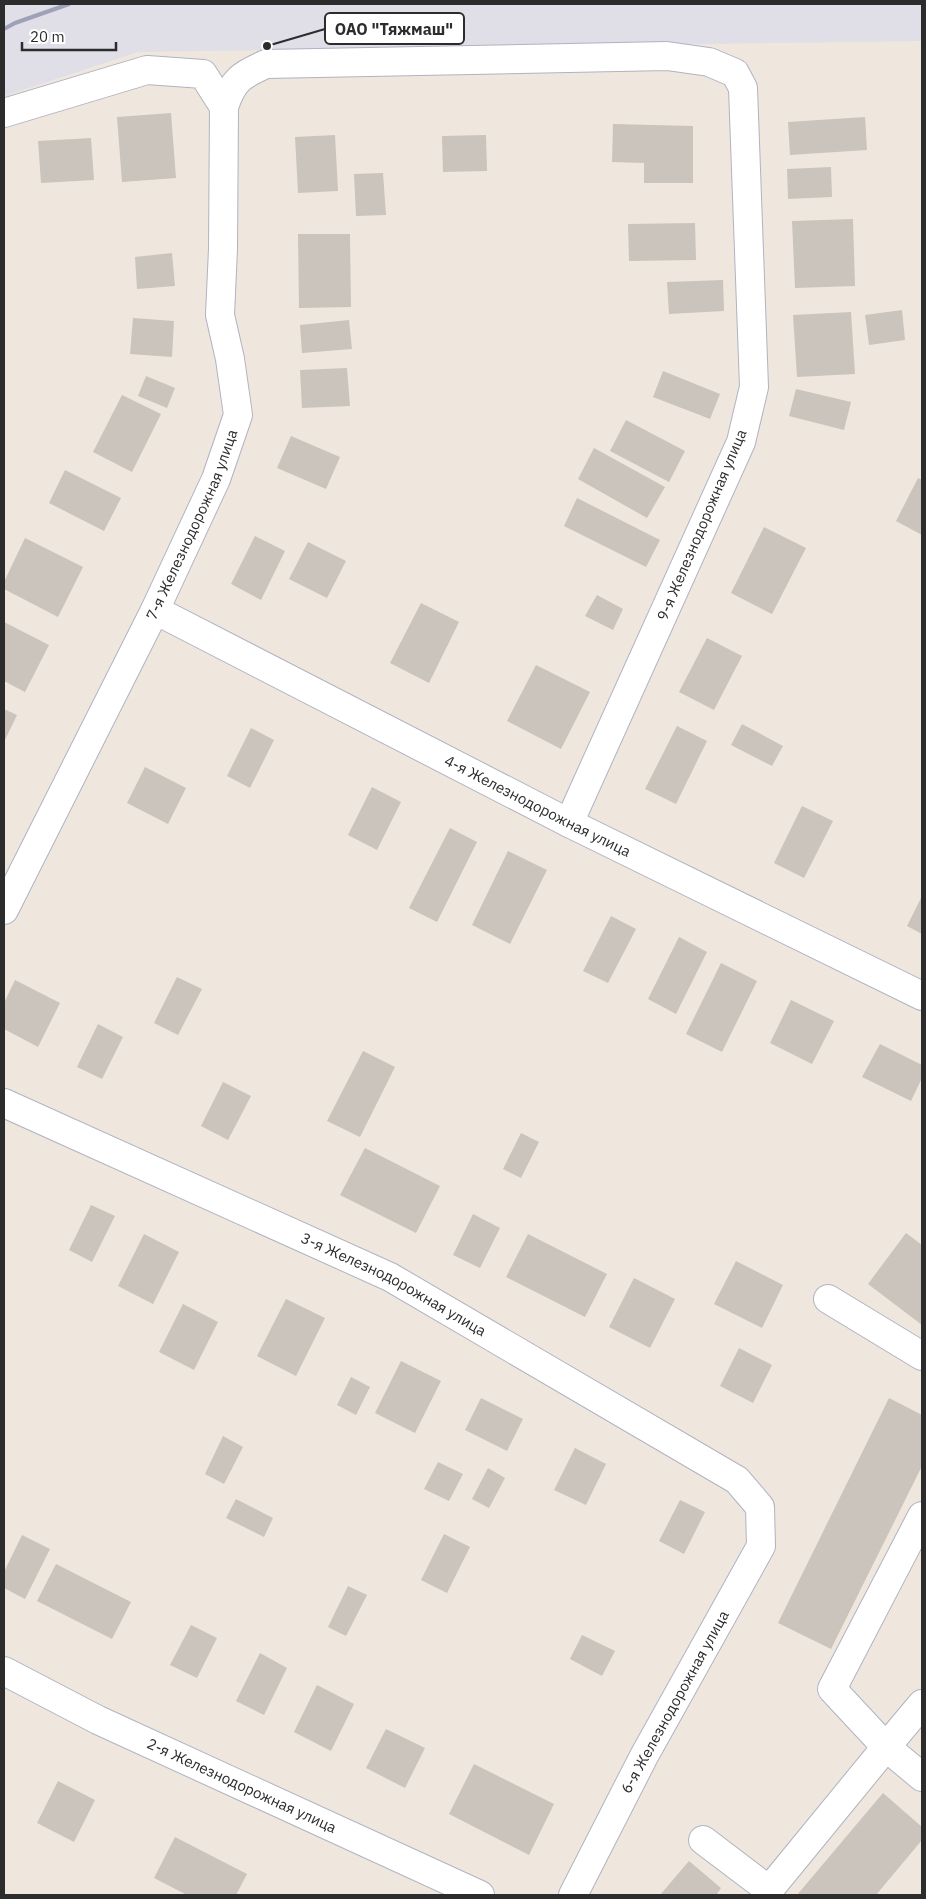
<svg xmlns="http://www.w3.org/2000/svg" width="926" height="1899" viewBox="0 0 926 1899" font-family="'IBM Plex Sans',sans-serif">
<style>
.industrial{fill:#e0dee7}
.building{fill:#cac4bc}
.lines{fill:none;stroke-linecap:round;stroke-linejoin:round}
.minor-casing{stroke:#b0b3c1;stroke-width:30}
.minor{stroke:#fff;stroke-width:28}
.rail{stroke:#9ea2b8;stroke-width:4}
.labels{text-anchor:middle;stroke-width:4;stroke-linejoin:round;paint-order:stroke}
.street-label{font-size:15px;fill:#2c2c2c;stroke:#fff}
.leader{fill:none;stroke:#2c2c2c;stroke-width:2}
.callout-dot{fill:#2c2c2c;stroke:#fff;stroke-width:2}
.callout{fill:#fff;stroke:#2c2c2c;stroke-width:2}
.callout-label{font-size:16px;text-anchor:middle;font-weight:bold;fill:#2c2c2c}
</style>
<rect width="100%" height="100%" fill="#efe7dd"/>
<path class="industrial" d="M4 4H922V41L138 52 4 96Z"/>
<g class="building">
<path d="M171 113 176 178 122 182 117 117Z"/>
<path d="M865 117 867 150 790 155 788 122Z"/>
<path d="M613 124 693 126V183H644V163L612 162Z"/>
<path d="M335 135 338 191 298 193 295 137Z"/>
<path d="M486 135 487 171 443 172 442 136Z"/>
<path d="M91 138 94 180 41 183 38 141Z"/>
<path d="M831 167 832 197 788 199 787 169Z"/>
<path d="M383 173 386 215 356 216 354 174Z"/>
<path d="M853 219 855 286 795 288 792 221Z"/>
<path d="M695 223 696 260 629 261 628 224Z"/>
<path d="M298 234H350L351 307 299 308Z"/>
<path d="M172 253 175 286 137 289 135 257Z"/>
<path d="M723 280 724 311 669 314 667 282Z"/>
<path d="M902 310 905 340 869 345 865 315Z"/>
<path d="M851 312 855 374 797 377 793 315Z"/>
<path d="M133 318 174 321 172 357 130 354Z"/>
<path d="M349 320 352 349 302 353 300 325Z"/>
<path d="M347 368 350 406 302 408 300 370Z"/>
<path d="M663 371 720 394 710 419 653 397Z"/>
<path d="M146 376 175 388 167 408 138 396Z"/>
<path d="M796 389 851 402 844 430 789 416Z"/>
<path d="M122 395 161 414 132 472 93 452Z"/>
<path d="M626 420 685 451 669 482 610 451Z"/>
<path d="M291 436 340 457 326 489 277 468Z"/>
<path d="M594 448 665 487 647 518 578 479Z"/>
<path d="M65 470 121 498 104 531 49 503Z"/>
<path d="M918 478 922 480V535L896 521Z"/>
<path d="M577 498 660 540 646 567 564 526Z"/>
<path d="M764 527 806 548 772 614 731 593Z"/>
<path d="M255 536 285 551 261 600 231 584Z"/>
<path d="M25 538 83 567 58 617 4 589V582Z"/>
<path d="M308 542 346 561 327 598 289 579Z"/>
<path d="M597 595 623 609 613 630 585 616Z"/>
<path d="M421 603 459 622 429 683 390 663Z"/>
<path d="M4 622 49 645 25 692 4 681Z"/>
<path d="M707 638 742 656 714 710 679 692Z"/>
<path d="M536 665 590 692 561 749 507 721Z"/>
<path d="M4 709 17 715 4 742Z"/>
<path d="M742 724 783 746 772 766 731 745Z"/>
<path d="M677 726 707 741 676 804 645 789Z"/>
<path d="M251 728 274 740 250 788 227 776Z"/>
<path d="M145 767 186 788 168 824 127 803Z"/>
<path d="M372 787 401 802 377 850 348 835Z"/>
<path d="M802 806 833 821 804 878 774 863Z"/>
<path d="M450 828 477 842 437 922 409 908Z"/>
<path d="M508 851 547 870 510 944 472 925Z"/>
<path d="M922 896V934L907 926Z"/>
<path d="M611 916 636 929 608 983 583 971Z"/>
<path d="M679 937 707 952 676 1014 648 999Z"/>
<path d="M721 963 757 981 722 1052 686 1034Z"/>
<path d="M177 977 202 989 178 1035 154 1023Z"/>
<path d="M15 980 60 1003 38 1047 4 1029V1003Z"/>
<path d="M791 1000 834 1021 812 1064 770 1043Z"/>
<path d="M98 1024 123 1037 102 1079 77 1067Z"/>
<path d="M880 1044 922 1065V1078L911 1101 862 1077Z"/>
<path d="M363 1051 395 1067 360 1137 327 1121Z"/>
<path d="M223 1082 251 1096 228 1140 201 1126Z"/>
<path d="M521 1133 539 1142 521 1178 503 1169Z"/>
<path d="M365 1148 440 1186 416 1233 340 1195Z"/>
<path d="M91 1205 115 1216 92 1262 69 1250Z"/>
<path d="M473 1214 500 1228 480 1268 453 1255Z"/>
<path d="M906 1233 922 1245V1325L868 1284Z"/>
<path d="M144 1234 179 1252 153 1304 118 1286Z"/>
<path d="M528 1234 607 1274 585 1317 506 1277Z"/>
<path d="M736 1261 783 1285 762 1328 714 1304Z"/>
<path d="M634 1278 675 1299 650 1348 609 1327Z"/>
<path d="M286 1299 325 1318 296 1376 257 1356Z"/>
<path d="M183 1304 218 1322 194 1370 159 1352Z"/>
<path d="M739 1348 772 1365 753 1403 720 1386Z"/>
<path d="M401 1361 441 1381 415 1433 375 1413Z"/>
<path d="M351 1377 370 1387 356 1415 337 1405Z"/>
<path d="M481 1398 523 1419 507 1451 465 1430Z"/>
<path d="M889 1398 922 1415V1466L831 1649 778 1623Z"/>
<path d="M223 1436 243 1447 224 1484 205 1474Z"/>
<path d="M575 1448 606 1464 586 1505 554 1490Z"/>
<path d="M438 1462 463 1474 449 1501 424 1489Z"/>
<path d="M488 1468 505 1478 489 1508 472 1499Z"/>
<path d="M236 1499 273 1518 264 1537 226 1518Z"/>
<path d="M680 1500 705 1512 684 1554 659 1541Z"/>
<path d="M444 1534 470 1547 447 1593 421 1580Z"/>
<path d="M22 1535 50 1549 25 1599 4 1588V1572Z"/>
<path d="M56 1564 131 1602 112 1639 37 1601Z"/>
<path d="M348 1586 367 1595 346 1636 328 1627Z"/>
<path d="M191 1625 217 1638 197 1678 170 1665Z"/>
<path d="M582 1635 615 1651 602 1676 570 1659Z"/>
<path d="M260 1653 287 1668 264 1715 236 1701Z"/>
<path d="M317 1685 354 1704 331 1751 294 1732Z"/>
<path d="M386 1729 425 1748 405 1788 366 1768Z"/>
<path d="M474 1764 554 1804 529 1855 449 1814Z"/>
<path d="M58 1781 95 1800 74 1842 37 1823Z"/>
<path d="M883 1793 922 1827V1840L876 1895H797Z"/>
<path d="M175 1837 247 1874 236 1895H187L154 1878Z"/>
<path d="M689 1861 721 1888 717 1894 718 1895H660Z"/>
</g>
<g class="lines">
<defs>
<g id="minor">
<path d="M4 113 147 70 203 74 224 107"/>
<path id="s1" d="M155 610 569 823 922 996"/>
<path id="s2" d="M4 910 155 610 216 479 238 415 230 359 220 315 223 249 224 107C233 80 241 75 266 64L667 56 709 62 735 73 743 88 754 387 741 442 569 823"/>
<path id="s3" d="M4 1103 390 1277 737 1480 760 1507 761 1546 644 1756 573 1895"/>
<path d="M828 1299 922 1356"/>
<path d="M922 1516 832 1689 886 1747 922 1704"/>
<path id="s4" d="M4 1671 98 1720 480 1895"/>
<path d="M703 1840 769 1890 886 1747 922 1777"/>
</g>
</defs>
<use href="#minor" class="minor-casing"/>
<use href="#minor" class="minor"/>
<path class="rail" d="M4 29 15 23 69 4"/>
</g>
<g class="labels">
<g class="street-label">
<text dy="5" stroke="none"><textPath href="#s2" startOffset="429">7-я Железнодорожная улица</textPath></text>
<text transform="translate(702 525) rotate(-67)" y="5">9-я Железнодорожная улица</text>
<text dy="5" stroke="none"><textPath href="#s1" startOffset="430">4-я Железнодорожная улица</textPath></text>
<text dy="5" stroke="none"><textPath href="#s3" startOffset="430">3-я Железнодорожная улица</textPath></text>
<text transform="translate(675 1702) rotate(-61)" y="5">6-я Железнодорожная улица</text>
<text dy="5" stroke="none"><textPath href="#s4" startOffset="264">2-я Железнодорожная улица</textPath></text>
</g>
</g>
<path class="leader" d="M267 46L325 29"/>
<circle class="callout-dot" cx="267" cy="46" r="5"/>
<rect class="callout" x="325" y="13" width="139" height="31" rx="5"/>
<g class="callout-label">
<text x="394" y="35">ОАО "Тяжмаш"</text>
</g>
<rect width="926" height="1899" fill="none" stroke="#2c2c2c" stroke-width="10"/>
<path d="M22 42v8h94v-8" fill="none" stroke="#2c2c2c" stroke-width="2.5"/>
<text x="30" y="42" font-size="15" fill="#2c2c2c" stroke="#ffffff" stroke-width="4" paint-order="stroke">20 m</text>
</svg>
